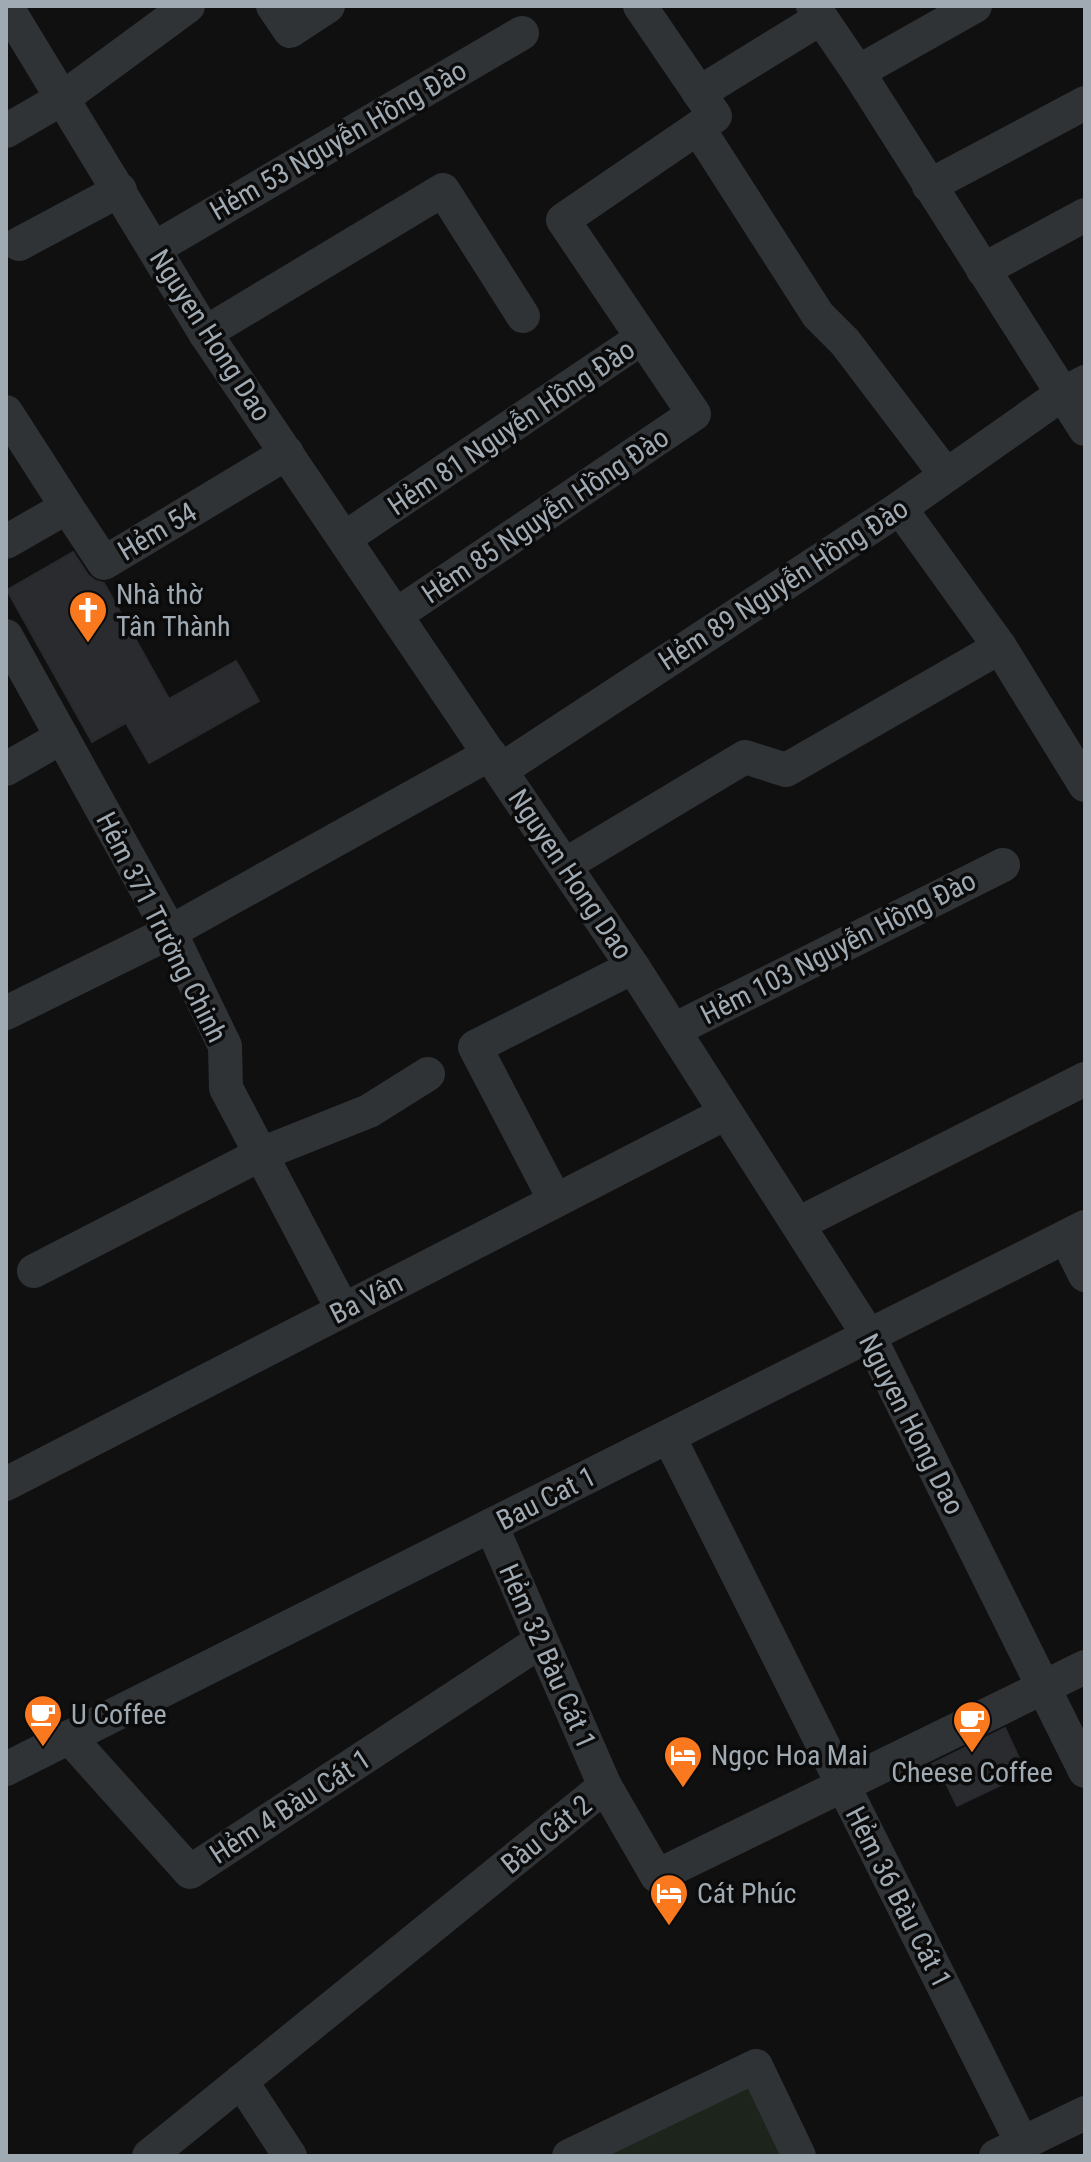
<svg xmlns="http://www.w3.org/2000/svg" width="1091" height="2162" viewBox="0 0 1091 2162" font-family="'Roboto Condensed',sans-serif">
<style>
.green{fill:#1c241c}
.building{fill:#2a2b2e;stroke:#292a2d;stroke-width:2}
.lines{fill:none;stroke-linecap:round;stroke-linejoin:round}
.minor{stroke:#303336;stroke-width:34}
.labels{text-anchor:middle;stroke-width:7;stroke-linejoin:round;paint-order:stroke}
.street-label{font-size:28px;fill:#a0aab3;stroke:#0b0b0c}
.poi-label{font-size:28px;fill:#a0aab3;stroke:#0b0b0c;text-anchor:start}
</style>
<rect width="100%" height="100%" fill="#101011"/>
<path class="green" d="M754 2079 791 2156H595Z"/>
<g class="building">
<path d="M73 552 88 575 96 581 104 583 169 699 236 661 259 701 149 763 126 723 92 742 7 590Z"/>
<path d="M1005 1728 1026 1773 957 1806 946 1783 942 1785 932 1764Z"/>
</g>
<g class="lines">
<g class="minor">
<path d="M6 6 205 333 633 967 869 1336 1085 1771"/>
<path d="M273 6 290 31 328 6"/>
<path d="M813 6 858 72 1085 429"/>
<path d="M858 72 975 6"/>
<path d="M699 93 821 18"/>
<path d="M698 128 818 315 845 342 946 475"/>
<path d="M6 131 63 98 188 6"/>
<path d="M929 186 1085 103"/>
<path d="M19 244 120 190"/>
<path d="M155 248 522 33"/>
<path d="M983 270 1085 215"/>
<path d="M205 333 443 190 523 316"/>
<path d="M6 412 67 507"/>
<path d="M900 508 1000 647 1085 785"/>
<path d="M345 538 642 338"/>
<path d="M6 542 67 507 104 563 287 453"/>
<path d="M396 615 694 414 563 220 715 116 640 6"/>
<path d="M6 636 170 932 225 1046 226 1088 343 1310"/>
<path d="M6 769 62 737"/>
<path d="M501 770 900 508 1062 394 1085 382"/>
<path d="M565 865 745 757 786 770 1000 647"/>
<path d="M6 1013 170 932 490 754"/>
<path d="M674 1030 1003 865"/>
<path d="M555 1200 475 1047 633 967"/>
<path d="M798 1224 1085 1079"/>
<path d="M1066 1237 1085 1275"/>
<path d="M34 1271 261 1154 369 1111 428 1074"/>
<path d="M669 1437 1022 2143"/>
<path d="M6 1484 726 1113"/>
<path d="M491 1525 605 1786"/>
<path d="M69 1737 190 1872 541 1641"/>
<path d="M6 1769 1085 1227"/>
<path d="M241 2081 290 2156"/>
<path d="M149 2156 605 1786 657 1876 1085 1667"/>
<path d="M569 2156 756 2066 799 2156"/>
<path d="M996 2156 1085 2113"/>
</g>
</g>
<defs>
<symbol id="church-pin" viewBox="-11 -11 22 30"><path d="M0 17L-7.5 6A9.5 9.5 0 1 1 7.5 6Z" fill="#fb791e" stroke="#0b0b0c"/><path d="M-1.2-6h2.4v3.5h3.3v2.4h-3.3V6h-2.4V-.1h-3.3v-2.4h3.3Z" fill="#fff"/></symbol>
<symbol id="cafe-pin" viewBox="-11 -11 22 30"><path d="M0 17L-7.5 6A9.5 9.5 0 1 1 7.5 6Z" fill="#fb791e" stroke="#0b0b0c"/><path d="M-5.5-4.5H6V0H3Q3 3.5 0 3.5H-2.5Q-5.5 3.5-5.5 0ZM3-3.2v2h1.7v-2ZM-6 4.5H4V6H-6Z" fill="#fff"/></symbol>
<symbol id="hotel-pin" viewBox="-11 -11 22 30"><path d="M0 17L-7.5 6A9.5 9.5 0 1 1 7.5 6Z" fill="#fb791e" stroke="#0b0b0c"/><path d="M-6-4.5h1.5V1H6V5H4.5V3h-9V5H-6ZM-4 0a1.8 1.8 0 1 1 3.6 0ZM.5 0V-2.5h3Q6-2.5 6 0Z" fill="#fff"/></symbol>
</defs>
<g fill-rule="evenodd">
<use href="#church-pin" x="66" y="588" width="44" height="60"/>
<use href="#cafe-pin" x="21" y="1692" width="44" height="60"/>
<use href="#cafe-pin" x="950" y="1698" width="44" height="60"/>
<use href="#hotel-pin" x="661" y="1733" width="44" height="60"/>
<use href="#hotel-pin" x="647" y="1871" width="44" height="60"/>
</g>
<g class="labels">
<g class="street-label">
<text transform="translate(338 140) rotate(-30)" y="10">Hẻm 53 Nguyễn Hồng Đào</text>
<text transform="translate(211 335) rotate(57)" y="10">Nguyen Hong Dao</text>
<text transform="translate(511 427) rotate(-34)" y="10">Hẻm 81 Nguyễn Hồng Đào</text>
<text transform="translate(545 515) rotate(-34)" y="10">Hẻm 85 Nguyễn Hồng Đào</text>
<text transform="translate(157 531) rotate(-31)" y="10">Hẻm 54</text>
<text transform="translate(783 584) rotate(-33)" y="10">Hẻm 89 Nguyễn Hồng Đào</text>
<text transform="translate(571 874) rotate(56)" y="10">Nguyen Hong Dao</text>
<text transform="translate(162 927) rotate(63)" y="10">Hẻm 371 Trường Chinh</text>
<text transform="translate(838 947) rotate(-27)" y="10">Hẻm 103 Nguyễn Hồng Đào</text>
<text transform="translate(366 1298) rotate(-27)" y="10">Ba Vân</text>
<text transform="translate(912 1424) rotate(63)" y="10">Nguyen Hong Dao</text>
<text transform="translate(546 1498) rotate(-27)" y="10">Bau Cat 1</text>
<text transform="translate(548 1656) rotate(66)" y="10">Hẻm 32 Bàu Cát 1</text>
<text transform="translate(290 1806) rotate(-33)" y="10">Hẻm 4 Bàu Cát 1</text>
<text transform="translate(546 1834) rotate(-39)" y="10">Bàu Cát 2</text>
<text transform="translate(899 1897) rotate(63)" y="10">Hẻm 36 Bàu Cát 1</text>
</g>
<g class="poi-label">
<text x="116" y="604">Nhà thờ<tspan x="116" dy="32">Tân Thành</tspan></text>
<text x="71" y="1724">U Coffee</text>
<text x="711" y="1765">Ngọc Hoa Mai</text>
<text x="972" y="1782" text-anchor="middle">Cheese Coffee</text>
<text x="697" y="1903">Cát Phúc</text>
</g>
</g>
<rect width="1091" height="2162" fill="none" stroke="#a0aab3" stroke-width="16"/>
</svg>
